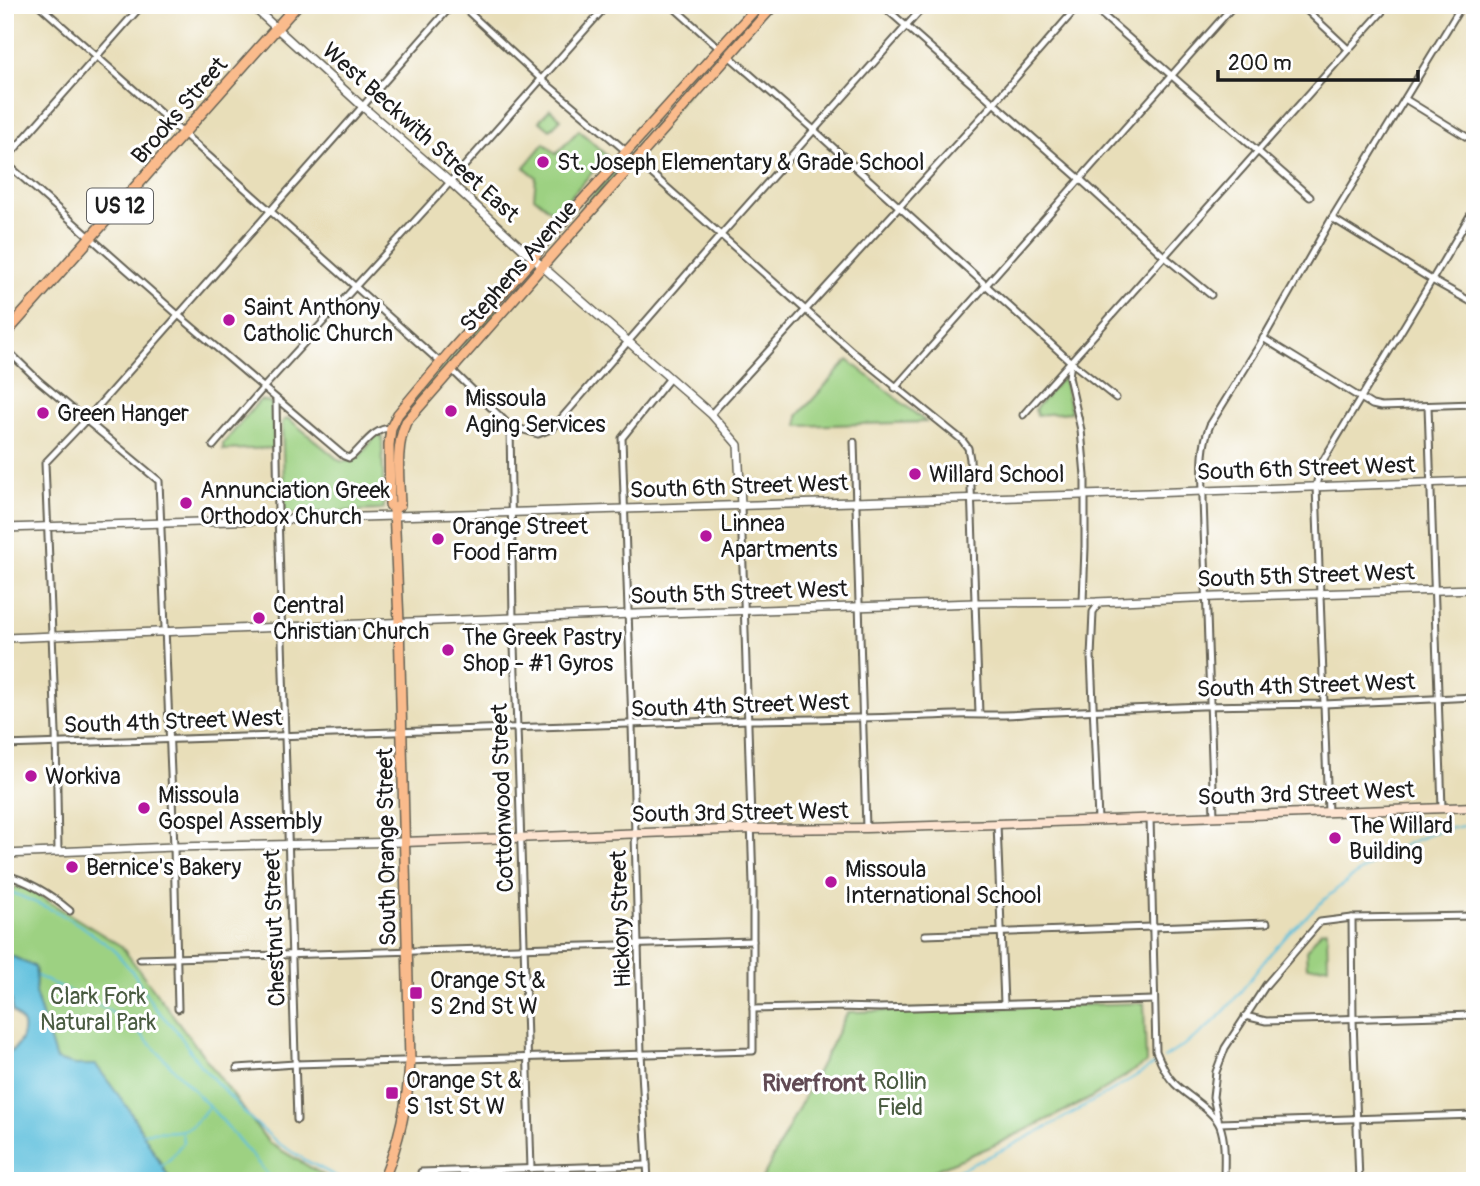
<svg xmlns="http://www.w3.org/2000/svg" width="1480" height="1186" viewBox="0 0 1480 1186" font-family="Pangolin,sans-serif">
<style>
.green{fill:#9dd182;stroke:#5c764f;stroke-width:2}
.water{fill:#5fc0dd;stroke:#3e6e7c;stroke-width:2}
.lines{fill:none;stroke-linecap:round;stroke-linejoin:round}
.stream{stroke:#5fc0dd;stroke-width:2}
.minor-casing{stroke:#636053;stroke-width:9}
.tertiary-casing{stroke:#636053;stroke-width:10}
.secondary-casing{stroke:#636053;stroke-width:11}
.primary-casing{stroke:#636053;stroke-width:12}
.trunk-casing{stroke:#636053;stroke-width:13}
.minor{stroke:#fff;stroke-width:5}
.tertiary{stroke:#fff;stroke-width:7}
.secondary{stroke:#fde4d1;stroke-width:8}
.primary{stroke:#fabb8c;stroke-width:9}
.trunk{stroke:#fabb8c;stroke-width:10}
.poi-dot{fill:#b5179e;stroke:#fff;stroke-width:2.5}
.labels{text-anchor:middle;stroke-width:6;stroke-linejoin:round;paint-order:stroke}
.shield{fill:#fff;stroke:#606060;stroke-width:2}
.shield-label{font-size:21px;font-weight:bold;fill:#1c1c1c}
.street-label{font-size:23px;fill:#1c1c1c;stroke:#fff}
.poi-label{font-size:23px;fill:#1c1c1c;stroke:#fff;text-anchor:start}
.park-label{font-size:23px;fill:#495b40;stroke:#fff}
.neighbourhood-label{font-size:24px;font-weight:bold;fill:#614a54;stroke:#fff}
</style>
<rect width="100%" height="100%" fill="#fff"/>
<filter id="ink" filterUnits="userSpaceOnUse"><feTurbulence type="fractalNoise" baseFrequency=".0143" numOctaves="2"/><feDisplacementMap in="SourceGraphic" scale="14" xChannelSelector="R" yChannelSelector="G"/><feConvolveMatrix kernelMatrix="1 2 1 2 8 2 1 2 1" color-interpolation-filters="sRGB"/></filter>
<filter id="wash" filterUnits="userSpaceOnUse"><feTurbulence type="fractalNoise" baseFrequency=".00686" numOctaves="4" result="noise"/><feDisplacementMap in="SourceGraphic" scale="28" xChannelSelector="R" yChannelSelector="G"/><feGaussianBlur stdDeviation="1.57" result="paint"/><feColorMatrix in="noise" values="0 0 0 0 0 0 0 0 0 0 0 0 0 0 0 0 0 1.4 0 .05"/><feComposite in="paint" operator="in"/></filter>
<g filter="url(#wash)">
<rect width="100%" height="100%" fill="#e8deb9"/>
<g class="green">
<path d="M696 80 698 81 579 217 577 215 581 208Z"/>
<path d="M550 109 561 119 550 130 539 121Z"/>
<path d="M579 130 607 156 555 214 534 197 536 177 524 167 544 143 556 154Z"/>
<path d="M495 309 499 311 405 417 404 412 409 405Z"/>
<path d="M848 360 926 422 798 426V416Z"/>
<path d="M1063 377 1071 412 1037 415 1035 409Z"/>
<path d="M261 400 270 402 272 406 274 448 223 450V444L258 402Z"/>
<path d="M289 419 340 461C357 464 365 450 374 438L377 436H382L384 508 380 510 287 514 285 512 282 423 284 420Z"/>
<path d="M25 887 121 946 269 1143 333 1181H171L128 1108 74 1065 56 1060 35 993 36 975 35 967 5 953V888Z"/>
<path d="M1327 930 1328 966 1307 967 1306 951 1321 931Z"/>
<path d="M1144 1003 1146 1063 1087 1100 997 1144 909 1181H761L848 1012Z"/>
</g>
<path class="water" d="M5 953 35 967 36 975 35 993 56 1060 74 1065H96L128 1108 171 1181H6L5 1054C16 1051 25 1037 23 1025 21 1019 16 1015 12 1011V1001L5 996Z"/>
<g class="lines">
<g class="stream">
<path d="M5 891 11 892 57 912 83 927 113 949 135 975 154 1007 176 1030 200 1065 251 1119 278 1143 305 1160 343 1180"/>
<path d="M37 976 108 1010 137 1030 222 1120 273 1181"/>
<path d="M1164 1058C1179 1048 1195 1039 1208 1027 1233 1005 1250 978 1271 953 1315 903 1369 856 1433 833 1446 828 1461 827 1475 824"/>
<path d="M143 1133C177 1128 185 1141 208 1107"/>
<path d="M162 1166 171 1158 183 1142 182 1133"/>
<path d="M934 1181C1011 1149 1085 1108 1155 1064"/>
</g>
</g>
</g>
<g filter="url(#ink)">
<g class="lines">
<defs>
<g id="minor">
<path d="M39 5 441 363"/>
<path d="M461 5 542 80 626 151"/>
<path d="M671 5 720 49"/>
<path d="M882 5 1080 179 1165 257 1211 295"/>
<path d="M1091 5 1310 197"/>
<path d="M1301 5 1348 49"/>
<path d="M729 56 815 131 1071 362 1116 398"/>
<path d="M1405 99 1475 142"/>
<path d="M5 160 142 5"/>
<path d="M636 160 853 352 962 440 968 448 970 459 979 714"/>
<path d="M5 162 177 314 344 456 349 458 352 456C364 445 374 428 391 428"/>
<path d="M1332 218 1432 280 1475 304"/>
<path d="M1263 338 1372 405 1381 407 1475 404"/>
<path d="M5 348 39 381 159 481 174 847 178 1009"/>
<path d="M1071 362 1069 377 1081 430 1085 476V547L1083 602"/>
<path d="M452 370 510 426 538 434 553 428 720 236 925 5"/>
<path d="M895 388 1234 5"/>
<path d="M276 400 278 513 297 1120"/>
<path d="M1428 406 1442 808"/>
<path d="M711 414 993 104 1079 5"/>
<path d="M1023 415 1388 5"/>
<path d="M510 426 513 618 519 783 531 1169"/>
<path d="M854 442 866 828"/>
<path d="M213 446 264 387 444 189 607 5"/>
<path d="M5 745 749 720C818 719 886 718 955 715 980 714 1006 717 1031 713L1202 706 1324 704 1475 697"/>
<path d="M1328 812 1316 486 1321 464 1432 280 1475 207"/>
<path d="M1214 816 1203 499C1203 473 1200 449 1210 425L1259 346 1332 218 1462 5"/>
<path d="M1150 818 1156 1051C1161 1064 1166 1075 1175 1084 1187 1096 1214 1111 1220 1126 1226 1142 1224 1163 1224 1181"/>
<path d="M1098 820 1091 657 1093 612 1100 602"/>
<path d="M997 824 1004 1004"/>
<path d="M58 851 56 732 45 463 86 420 452 5"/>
<path d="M5 875C30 881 50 894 70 911"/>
<path d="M1475 916 1352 918 1320 922 1266 985 1225 1048 1216 1072 1213 1097 1219 1123 1475 1115"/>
<path d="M1352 918 1353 1020 1359 1181"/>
<path d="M925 935 1267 923"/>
<path d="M140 959 753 941"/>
<path d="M753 1009 836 1007 880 1008 1154 1000"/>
<path d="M1245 1016 1266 1021 1475 1015"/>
<path d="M237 1068 295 1064 753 1051V884L741 505"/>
<path d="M421 1172 647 1165"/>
<path d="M648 1181 641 1053 632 725 622 438 670 378"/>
</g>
<g id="tertiary">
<path d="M251 5 362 106 450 182 527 253 711 414 738 445 741 505"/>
<path d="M5 528 1148 493 1475 481"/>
<path d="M5 638 513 618 975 603 1096 602 1216 597 1475 589"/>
<path d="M5 854 174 847 404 842"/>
</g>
<path id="secondary" d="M404 842 751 829 866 828 997 824 1475 807"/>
<g id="primary">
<path d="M394 509 400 505C399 476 395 448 406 422L553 254 774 5"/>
<path d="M394 509 390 505 389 445 391 428 398 414 449 353 534 258 542 245 759 5"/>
<path d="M383 1181C399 1142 408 1103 410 1061L399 622 394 509"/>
</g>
<path id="trunk" d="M5 334 297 5"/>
</defs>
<use href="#minor" class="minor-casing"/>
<use href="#tertiary" class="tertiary-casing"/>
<use href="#secondary" class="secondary-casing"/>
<use href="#primary" class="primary-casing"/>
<use href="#trunk" class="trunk-casing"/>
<use href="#minor" class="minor"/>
<use href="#tertiary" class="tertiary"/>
<use href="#secondary" class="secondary"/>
<use href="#primary" class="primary"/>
<use href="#trunk" class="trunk"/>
</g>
</g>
<g class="poi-dot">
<circle cx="543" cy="162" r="7"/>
<circle cx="229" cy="320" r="7"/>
<circle cx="451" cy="411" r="7"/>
<circle cx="43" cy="413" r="7"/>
<circle cx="915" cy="474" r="7"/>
<circle cx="186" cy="503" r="7"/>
<circle cx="706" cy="536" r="7"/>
<circle cx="438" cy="539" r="7"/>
<circle cx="259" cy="618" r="7"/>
<circle cx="448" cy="650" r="7"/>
<circle cx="31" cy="776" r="7"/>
<circle cx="144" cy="808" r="7"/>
<circle cx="1335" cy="838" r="7"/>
<circle cx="72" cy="867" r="7"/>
<circle cx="831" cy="882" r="7"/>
<rect x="409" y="986" width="14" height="14" rx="3.5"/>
<rect x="385" y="1086" width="14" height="14" rx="3.5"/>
</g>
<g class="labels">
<rect class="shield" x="87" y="188.5" width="66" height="35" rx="5"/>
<g class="shield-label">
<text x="120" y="213">US 12</text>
</g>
<g class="street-label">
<text transform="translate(179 110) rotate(-49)" y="8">Brooks Street</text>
<text transform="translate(421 132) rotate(42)" y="8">West Beckwith Street East</text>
<text transform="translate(518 266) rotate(-49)" y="8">Stephens Avenue</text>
<text transform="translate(1306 468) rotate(-2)" y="8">South 6th Street West</text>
<text transform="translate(739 486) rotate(-2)" y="8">South 6th Street West</text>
<text transform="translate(1306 575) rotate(-2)" y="8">South 5th Street West</text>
<text transform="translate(739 592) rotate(-2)" y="8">South 5th Street West</text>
<text transform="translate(1306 685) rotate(-2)" y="8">South 4th Street West</text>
<text transform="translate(740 705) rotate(-2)" y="8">South 4th Street West</text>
<text transform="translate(173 721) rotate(-2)" y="8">South 4th Street West</text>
<text transform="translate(1306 793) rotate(-2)" y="8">South 3rd Street West</text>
<text transform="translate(502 798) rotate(-92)" y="8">Cottonwood Street</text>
<text transform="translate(740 812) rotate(-1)" y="8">South 3rd Street West</text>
<text transform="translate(386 847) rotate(-91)" y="8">South Orange Street</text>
<text transform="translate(620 919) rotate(-92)" y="8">Hickory Street</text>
<text transform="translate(274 928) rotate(-92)" y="8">Chestnut Street</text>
</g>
<g class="poi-label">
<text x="557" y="170">St. Joseph Elementary &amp; Grade School</text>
<text x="243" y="315">Saint Anthony<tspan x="243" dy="26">Catholic Church</tspan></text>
<text x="465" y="406">Missoula<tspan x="465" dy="26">Aging Services</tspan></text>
<text x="57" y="421">Green Hanger</text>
<text x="929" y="482">Willard School</text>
<text x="200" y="498">Annunciation Greek<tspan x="200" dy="26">Orthodox Church</tspan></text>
<text x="720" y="531">Linnea<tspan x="720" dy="26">Apartments</tspan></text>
<text x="452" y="534">Orange Street<tspan x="452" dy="26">Food Farm</tspan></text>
<text x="273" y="613">Central<tspan x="273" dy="26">Christian Church</tspan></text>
<text x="462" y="645">The Greek Pastry<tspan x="462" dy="26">Shop - #1 Gyros</tspan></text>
<text x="45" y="784">Workiva</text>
<text x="158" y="803">Missoula<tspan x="158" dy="26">Gospel Assembly</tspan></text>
<text x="1349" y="833">The Willard<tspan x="1349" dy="26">Building</tspan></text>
<text x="86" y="875">Bernice's Bakery</text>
<text x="845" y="877">Missoula<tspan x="845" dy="26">International School</tspan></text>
<text x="430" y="988">Orange St &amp;<tspan x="430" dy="26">S 2nd St W</tspan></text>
<text x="406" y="1088">Orange St &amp;<tspan x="406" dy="26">S 1st St W</tspan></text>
</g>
<g class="park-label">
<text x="98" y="1004">Clark Fork<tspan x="98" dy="26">Natural Park</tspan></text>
<text x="900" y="1089">Rollin<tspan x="900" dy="26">Field</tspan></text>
</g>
<g class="neighbourhood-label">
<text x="814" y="1091">Riverfront</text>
</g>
</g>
<rect width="1480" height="1186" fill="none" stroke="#fff" stroke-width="28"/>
<path d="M1218 70v10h200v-10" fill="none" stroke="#1c1c1c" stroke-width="3.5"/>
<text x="1228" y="70" font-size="21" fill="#1c1c1c" stroke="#ffffff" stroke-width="5" paint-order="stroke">200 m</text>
</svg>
